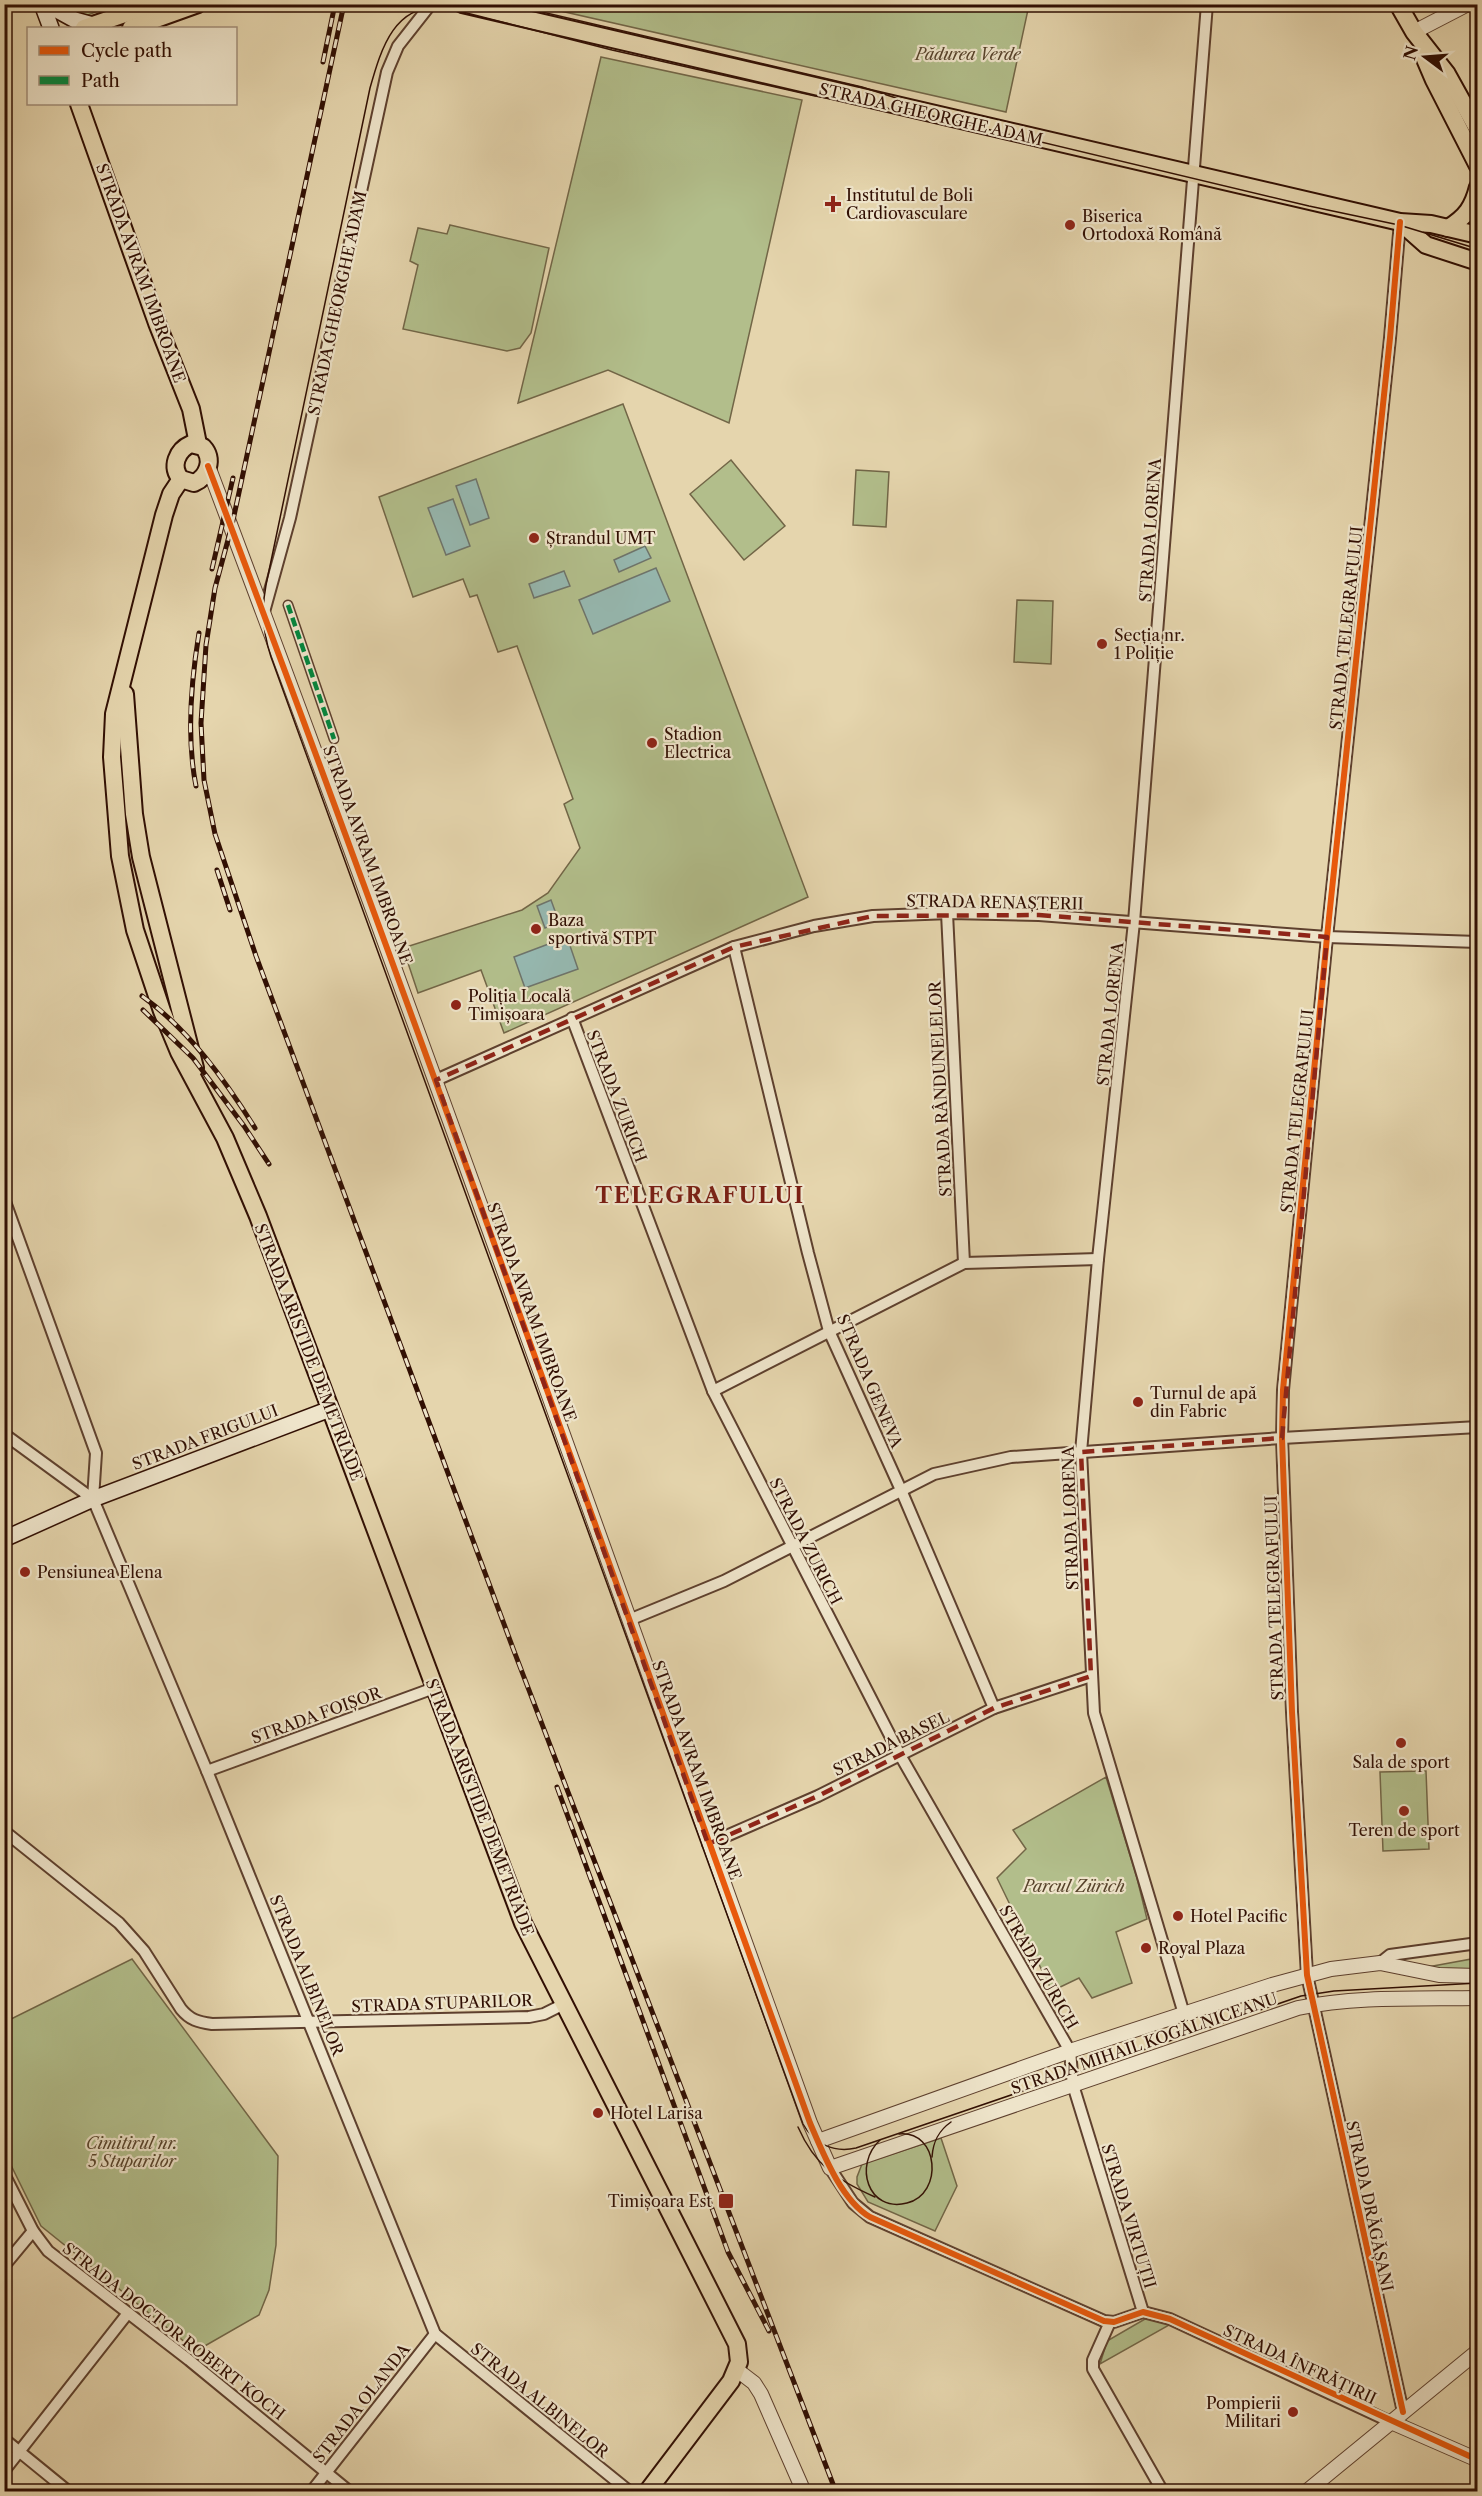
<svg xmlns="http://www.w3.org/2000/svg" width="1482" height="2496" viewBox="0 0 1482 2496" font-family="'Libre Caslon Text',serif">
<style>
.green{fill:#b2be8b;stroke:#726647;stroke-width:1.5}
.water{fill:#96b8b0;stroke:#6e746b;stroke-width:1.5}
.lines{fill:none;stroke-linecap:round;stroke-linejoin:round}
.pedestrian-casing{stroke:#5e402e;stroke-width:11}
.minor-casing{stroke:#5e402e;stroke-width:14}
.tertiary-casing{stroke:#5e402e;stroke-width:16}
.secondary-casing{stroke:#310f03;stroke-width:18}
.primary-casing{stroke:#310f03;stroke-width:20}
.pedestrian{stroke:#eee4ca;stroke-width:8}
.minor{stroke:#eee4ca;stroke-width:10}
.tertiary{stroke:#eee4ca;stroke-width:14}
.secondary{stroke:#eee4ca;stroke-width:15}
.primary{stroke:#e5d5ad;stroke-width:16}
.tram{stroke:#310f03;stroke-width:1.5}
.rail-casing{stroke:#310f03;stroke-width:5}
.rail{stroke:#eee4ca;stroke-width:3;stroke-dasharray:9;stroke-linecap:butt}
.quiet{stroke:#00873e;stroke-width:4.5;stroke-dasharray:9 4.5;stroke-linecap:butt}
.cycleway-casing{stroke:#eee4ca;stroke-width:10}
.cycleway{stroke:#e8590c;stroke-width:6}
.marked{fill:none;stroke:#8f2418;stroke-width:4.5;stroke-dasharray:12 8;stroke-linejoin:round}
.poi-dot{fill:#8f2418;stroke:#eee4ca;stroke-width:2}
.labels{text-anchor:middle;stroke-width:4.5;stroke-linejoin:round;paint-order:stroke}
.park-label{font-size:16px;font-style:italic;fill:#58442c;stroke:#eee4ca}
.street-label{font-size:16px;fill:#310f03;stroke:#eee4ca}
.poi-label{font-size:16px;fill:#310f03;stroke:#eee4ca;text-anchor:start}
.district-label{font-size:22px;font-weight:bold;letter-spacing:1.5px;fill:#7a1f14;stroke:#eee4ca}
</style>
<rect width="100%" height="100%" fill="#e5d5ad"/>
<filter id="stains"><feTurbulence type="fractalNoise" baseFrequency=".00333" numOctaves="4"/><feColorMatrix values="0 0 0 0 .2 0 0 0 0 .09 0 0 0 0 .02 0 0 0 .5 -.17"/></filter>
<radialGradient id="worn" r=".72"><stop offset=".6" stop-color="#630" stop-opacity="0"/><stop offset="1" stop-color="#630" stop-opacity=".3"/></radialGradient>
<g class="green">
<path d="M61 5H113L83 17Z"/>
<path d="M534 5 1029 4V5L1006 112Z"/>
<path d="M601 57 802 100 729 423 608 370 518 403Z"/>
<path d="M450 225 549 248 531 333 520 348 507 351 403 329 418 265 410 261 418 228 447 234Z"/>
<path d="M623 404 808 897 504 1033 481 970 418 993 403 948 522 910 548 893 580 848 564 804 573 799 517 646 498 652 477 595 470 597 463 579 413 597 379 497Z"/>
<path d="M731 460 785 526 744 560 690 494Z"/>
<path d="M856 470 889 472 886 527 853 525Z"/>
<path d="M1017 600 1053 601 1051 664 1014 662Z"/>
<path d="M1426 1771 1429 1849 1383 1851 1380 1772Z"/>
<path d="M1106 1777 1137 1878 1147 1919 1116 1932 1132 1983 1092 1998 1079 1978 1052 1991 997 1878 1026 1849 1013 1830Z"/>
<path d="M1477 1958V1973L1422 1968Z"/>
<path d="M132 1959 278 2156 276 2245 269 2290 259 2315 196 2351 41 2226 5 2153V2022Z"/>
<path d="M941 2138 957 2186 935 2231 868 2202 857 2184V2177L862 2164Z"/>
<path d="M1152 2317 1171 2324 1100 2364 1107 2341 1145 2319Z"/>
</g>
<g class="water">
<path d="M476 479 489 518 470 525 456 486Z"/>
<path d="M453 499 470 546 446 555 428 508Z"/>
<path d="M645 546 651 558 619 572 614 560Z"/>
<path d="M656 568 670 601 593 634 579 600Z"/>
<path d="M564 571 570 586 534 598 529 584Z"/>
<path d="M551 900 559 922 545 928 537 906Z"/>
<path d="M567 937 578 969 525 988 514 957Z"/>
</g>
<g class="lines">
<defs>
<path id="pedestrian" d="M288 605 334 739"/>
<g id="minor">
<path d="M1400 222 1390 338 1327 937 1283 1390 1282 1438 1292 1712 1307 1975 1403 2412"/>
<path d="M264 612 290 518 387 72 398 46 431 4"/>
<path d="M947 913 964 1263"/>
<path d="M734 947 808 1253 829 1331 901 1490 994 1708"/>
<path d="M572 1018 713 1391 900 1755 1070 2051 1073 2085 1143 2312"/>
<path d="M436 1080 734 947 814 926 873 916 950 913 1039 915 1327 937 1478 942"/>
<path d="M4 1199 96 1453 93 1499"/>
<path d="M713 1391 964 1263 1098 1259"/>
<path d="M4 1434 93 1499 207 1771 435 2334 630 2492"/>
<path d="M629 1620 724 1581 934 1474 1011 1457 1282 1438 1478 1427"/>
<path d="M207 1771 434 1688"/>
<path d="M4 1831 119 1923 144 1951 181 2009C190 2020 198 2022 212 2024L529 2017 544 2014 564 2004"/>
<path d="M708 1844 818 1796 994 1708 1091 1676"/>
<path d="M1380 1963 1390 1955 1478 1943"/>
<path d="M1184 2014 1094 1713 1081 1452 1098 1259 1134 922 1207 4"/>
<path d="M830 2168 853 2203 870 2217 1104 2321 1114 2322 1143 2312 1170 2319 1391 2422"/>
<path d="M4 2174 33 2231 48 2251 189 2360 350 2492"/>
<path d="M4 2266 33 2231"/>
<path d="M1110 2322 1093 2360V2369L1163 2492"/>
<path d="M4 2439 69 2492"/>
<path d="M4 2471 128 2313"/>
<path d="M311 2492 435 2334"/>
</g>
<g id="tertiary">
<path d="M1414 32 1468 4"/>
<path d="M208 466C416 1016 611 1571 810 2123L830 2168 1298 2008C1356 1996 1418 1999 1478 1998"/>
<path d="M818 2141 1070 2051 1272 1985 1331 1969 1380 1963 1439 1975 1478 1976"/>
<path d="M737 2370 754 2383 761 2394 804 2492"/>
<path d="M1391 2422 1478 2460"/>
<path d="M1306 2492 1478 2351"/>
</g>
<g id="secondary">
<path d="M42 4 51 28"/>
<path d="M46 4 75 20 93 25"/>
<path d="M4 1539 93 1499 330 1409"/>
</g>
<g id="primary">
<path d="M462 4 1400 222 1431 224 1478 235"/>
<path d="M1398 4 1414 32 1447 74 1478 130"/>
<path d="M84 28 154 4"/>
<path d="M131 28 198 4"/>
<path d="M1422 52 1434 80 1478 166"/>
<path d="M79 104 157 323 191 409 198 444"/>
<path d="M1400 222 1426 245 1478 262"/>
<path d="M1448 228C1466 217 1473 207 1478 187"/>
<path d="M191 444 203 447C214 459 208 477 194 483L181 479C170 467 177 450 191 444Z"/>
<path d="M181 479 171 494 164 515 114 714 112 757 120 856 135 930 162 1011 179 1052 225 1138 258 1216 523 1923 737 2344 739 2362 731 2381 647 2492"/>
<path d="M125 694 134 814 141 857 195 1068"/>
</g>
</defs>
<use href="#pedestrian" class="pedestrian-casing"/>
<use href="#minor" class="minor-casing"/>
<use href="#tertiary" class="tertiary-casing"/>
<use href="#secondary" class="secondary-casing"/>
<use href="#primary" class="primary-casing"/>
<use href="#pedestrian" class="pedestrian"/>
<use href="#minor" class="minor"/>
<use href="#tertiary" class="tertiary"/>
<use href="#secondary" class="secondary"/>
<use href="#primary" class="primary"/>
<g class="tram">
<path d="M508 4 862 87 930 109"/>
<path d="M1478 249 1399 225 1309 206 932 116 815 96 612 50 447 8C395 0 381 49 370 88L266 585C261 610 263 633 271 657L803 2124C814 2144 834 2153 856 2148L1301 1996 1334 1991 1478 1983"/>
<path d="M798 2127C815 2166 837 2180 875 2197"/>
<path d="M880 2140C853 2165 868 2213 907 2203 944 2194 939 2130 899 2134"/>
<path d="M932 2157C933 2142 938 2131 951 2122"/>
</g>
<defs>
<g id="rail">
<path d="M344 4 232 525 215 588 206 645 201 723 204 780 215 834 256 956 514 1651 836 2492"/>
<path d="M323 62 335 4"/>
<path d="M212 569 233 478"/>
<path d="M196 786C186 736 191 682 199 633"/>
<path d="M217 870 230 910"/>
<path d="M142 996C189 1030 225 1080 255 1128"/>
<path d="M143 1010 193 1058 244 1126 269 1164"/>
<path d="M557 1787 728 2252 769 2331"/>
</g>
</defs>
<use href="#rail" class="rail-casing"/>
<use href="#rail" class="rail"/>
<path class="quiet" d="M288 605 334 739"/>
<defs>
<g id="cycleway">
<path d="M1400 222 1390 338 1327 937 1283 1390 1282 1438 1292 1712 1307 1975 1403 2412"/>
<path d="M208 466C416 1016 611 1571 810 2123 823 2153 841 2200 870 2217L1104 2321 1114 2322 1143 2312 1170 2319 1478 2460"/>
</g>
</defs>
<use href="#cycleway" class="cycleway-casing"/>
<use href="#cycleway" class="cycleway"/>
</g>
<path class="marked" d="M1039 915 1327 937 1282 1438 1081 1452 1091 1676 994 1708 818 1796 708 1844 436 1080 734 947 873 916Z"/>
<g class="poi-dot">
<path d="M830 195h6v6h6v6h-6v6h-6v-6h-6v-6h6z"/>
<circle cx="1070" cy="225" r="6"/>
<circle cx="534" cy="538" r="6"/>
<circle cx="1102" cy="644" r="6"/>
<circle cx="652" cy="743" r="6"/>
<circle cx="536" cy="929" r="6"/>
<circle cx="456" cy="1005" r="6"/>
<circle cx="1138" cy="1402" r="6"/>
<circle cx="25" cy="1572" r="6"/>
<circle cx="1401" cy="1743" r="6"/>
<circle cx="1404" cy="1811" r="6"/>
<circle cx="1178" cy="1916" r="6"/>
<circle cx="1146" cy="1948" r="6"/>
<circle cx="598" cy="2113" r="6"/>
<rect x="718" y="2193" width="16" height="16" rx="3"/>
<circle cx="1293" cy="2412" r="6"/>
</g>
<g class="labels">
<g class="park-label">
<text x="968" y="60">Pădurea Verde</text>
<text x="1074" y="1892">Parcul Zürich</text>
<text x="132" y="2149">Cimitirul nr.<tspan x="132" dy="18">5 Stuparilor</tspan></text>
</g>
<g class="street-label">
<text transform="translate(931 114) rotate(13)" y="6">STRADA GHEORGHE ADAM</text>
<text transform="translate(141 273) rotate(70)" y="6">STRADA AVRAM IMBROANE</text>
<text transform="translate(337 303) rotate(-78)" y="6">STRADA GHEORGHE ADAM</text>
<text transform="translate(1150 530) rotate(-86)" y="6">STRADA LORENA</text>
<text transform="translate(1346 628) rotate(-84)" y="6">STRADA TELEGRAFULUI</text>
<text transform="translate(368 855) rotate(70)" y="6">STRADA AVRAM IMBROANE</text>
<text transform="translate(995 902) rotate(1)" y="6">STRADA RENAȘTERII</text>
<text transform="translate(1110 1014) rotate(-84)" y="6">STRADA LORENA</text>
<text transform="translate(940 1089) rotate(-93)" y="6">STRADA RÂNDUNELELOR</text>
<text transform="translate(617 1096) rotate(69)" y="6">STRADA ZURICH</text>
<text transform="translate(1297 1111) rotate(-84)" y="6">STRADA TELEGRAFULUI</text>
<text transform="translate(532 1312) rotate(70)" y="6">STRADA AVRAM IMBROANE</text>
<text transform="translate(309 1352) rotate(69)" y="6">STRADA ARISTIDE DEMETRIADE</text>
<text transform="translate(870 1381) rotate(67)" y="6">STRADA GENEVA</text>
<text transform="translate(205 1437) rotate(-21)" y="6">STRADA FRIGULUI</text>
<text transform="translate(1070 1518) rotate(-92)" y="6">STRADA LORENA</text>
<text transform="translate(806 1541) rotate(63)" y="6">STRADA ZURICH</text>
<text transform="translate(1274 1598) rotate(-92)" y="6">STRADA TELEGRAFULUI</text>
<text transform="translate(316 1715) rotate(-20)" y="6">STRADA FOIȘOR</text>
<text transform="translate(891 1743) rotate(-26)" y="6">STRADA BASEL</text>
<text transform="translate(697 1770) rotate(70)" y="6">STRADA AVRAM IMBROANE</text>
<text transform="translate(480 1807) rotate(69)" y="6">STRADA ARISTIDE DEMETRIADE</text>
<text transform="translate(1039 1967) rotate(60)" y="6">STRADA ZURICH</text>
<text transform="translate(307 1975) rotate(68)" y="6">STRADA ALBINELOR</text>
<text transform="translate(442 2003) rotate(-2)" y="6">STRADA STUPARILOR</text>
<text transform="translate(1144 2043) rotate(-19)" y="6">STRADA MIHAIL KOGĂLNICEANU</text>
<text transform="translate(1370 2206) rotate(78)" y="6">STRADA DRĂGĂȘANI</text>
<text transform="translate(1129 2216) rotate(73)" y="6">STRADA VIRTUȚII</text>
<text transform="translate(174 2331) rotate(38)" y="6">STRADA DOCTOR ROBERT KOCH</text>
<text transform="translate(1300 2364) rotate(25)" y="6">STRADA ÎNFRĂȚIRII</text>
<text transform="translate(540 2400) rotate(39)" y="6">STRADA ALBINELOR</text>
<text transform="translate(361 2403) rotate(-52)" y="6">STRADA OLANDA</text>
</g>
<g class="poi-label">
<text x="846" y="201">Institutul de Boli<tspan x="846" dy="18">Cardiovasculare</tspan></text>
<text x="1082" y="222">Biserica<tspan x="1082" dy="18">Ortodoxă Română</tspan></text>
<text x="546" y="544">Ștrandul UMT</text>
<text x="1114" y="641">Secția nr.<tspan x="1114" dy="18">1 Poliție</tspan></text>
<text x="664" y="740">Stadion<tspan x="664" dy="18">Electrica</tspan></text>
<text x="548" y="926">Baza<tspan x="548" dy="18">sportivă STPT</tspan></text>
<text x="468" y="1002">Poliția Locală<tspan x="468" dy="18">Timișoara</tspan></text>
<text x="1150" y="1399">Turnul de apă<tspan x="1150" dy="18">din Fabric</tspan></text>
<text x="37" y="1578">Pensiunea Elena</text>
<text x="1401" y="1768" text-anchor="middle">Sala de sport</text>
<text x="1404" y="1836" text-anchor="middle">Teren de sport</text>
<text x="1190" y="1922">Hotel Pacific</text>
<text x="1158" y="1954">Royal Plaza</text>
<text x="610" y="2119">Hotel Larisa</text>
<text x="712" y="2207" text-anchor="end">Timișoara Est</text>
<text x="1281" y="2409" text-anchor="end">Pompierii<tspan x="1281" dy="18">Militari</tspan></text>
</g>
<g class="district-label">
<text x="700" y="1203">TELEGRAFULUI</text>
</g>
</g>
<rect width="1482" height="2496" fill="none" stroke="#e5d5ad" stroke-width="24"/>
<rect x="6" y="6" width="1470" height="2484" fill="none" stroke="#310f03" stroke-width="3"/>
<rect x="12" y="12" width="1458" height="2472" fill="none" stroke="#310f03" stroke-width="1.5"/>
<rect x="27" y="27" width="210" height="78" fill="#eee4ca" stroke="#a28f7a" stroke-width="1.5"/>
<rect x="39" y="46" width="30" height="9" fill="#e8590c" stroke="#a28f7a" stroke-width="1.5"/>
<text x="81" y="57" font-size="18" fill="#310f03">Cycle path</text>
<rect x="39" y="76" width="30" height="9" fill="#00873e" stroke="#a28f7a" stroke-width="1.5"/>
<text x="81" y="87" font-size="18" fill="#310f03">Path</text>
<g transform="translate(1425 57) rotate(286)" stroke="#eee4ca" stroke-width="4.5" paint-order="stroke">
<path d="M0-4.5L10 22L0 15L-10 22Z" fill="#310f03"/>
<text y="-9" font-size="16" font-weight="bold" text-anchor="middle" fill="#310f03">N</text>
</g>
<rect width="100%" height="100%" filter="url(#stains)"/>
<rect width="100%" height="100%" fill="url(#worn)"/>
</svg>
